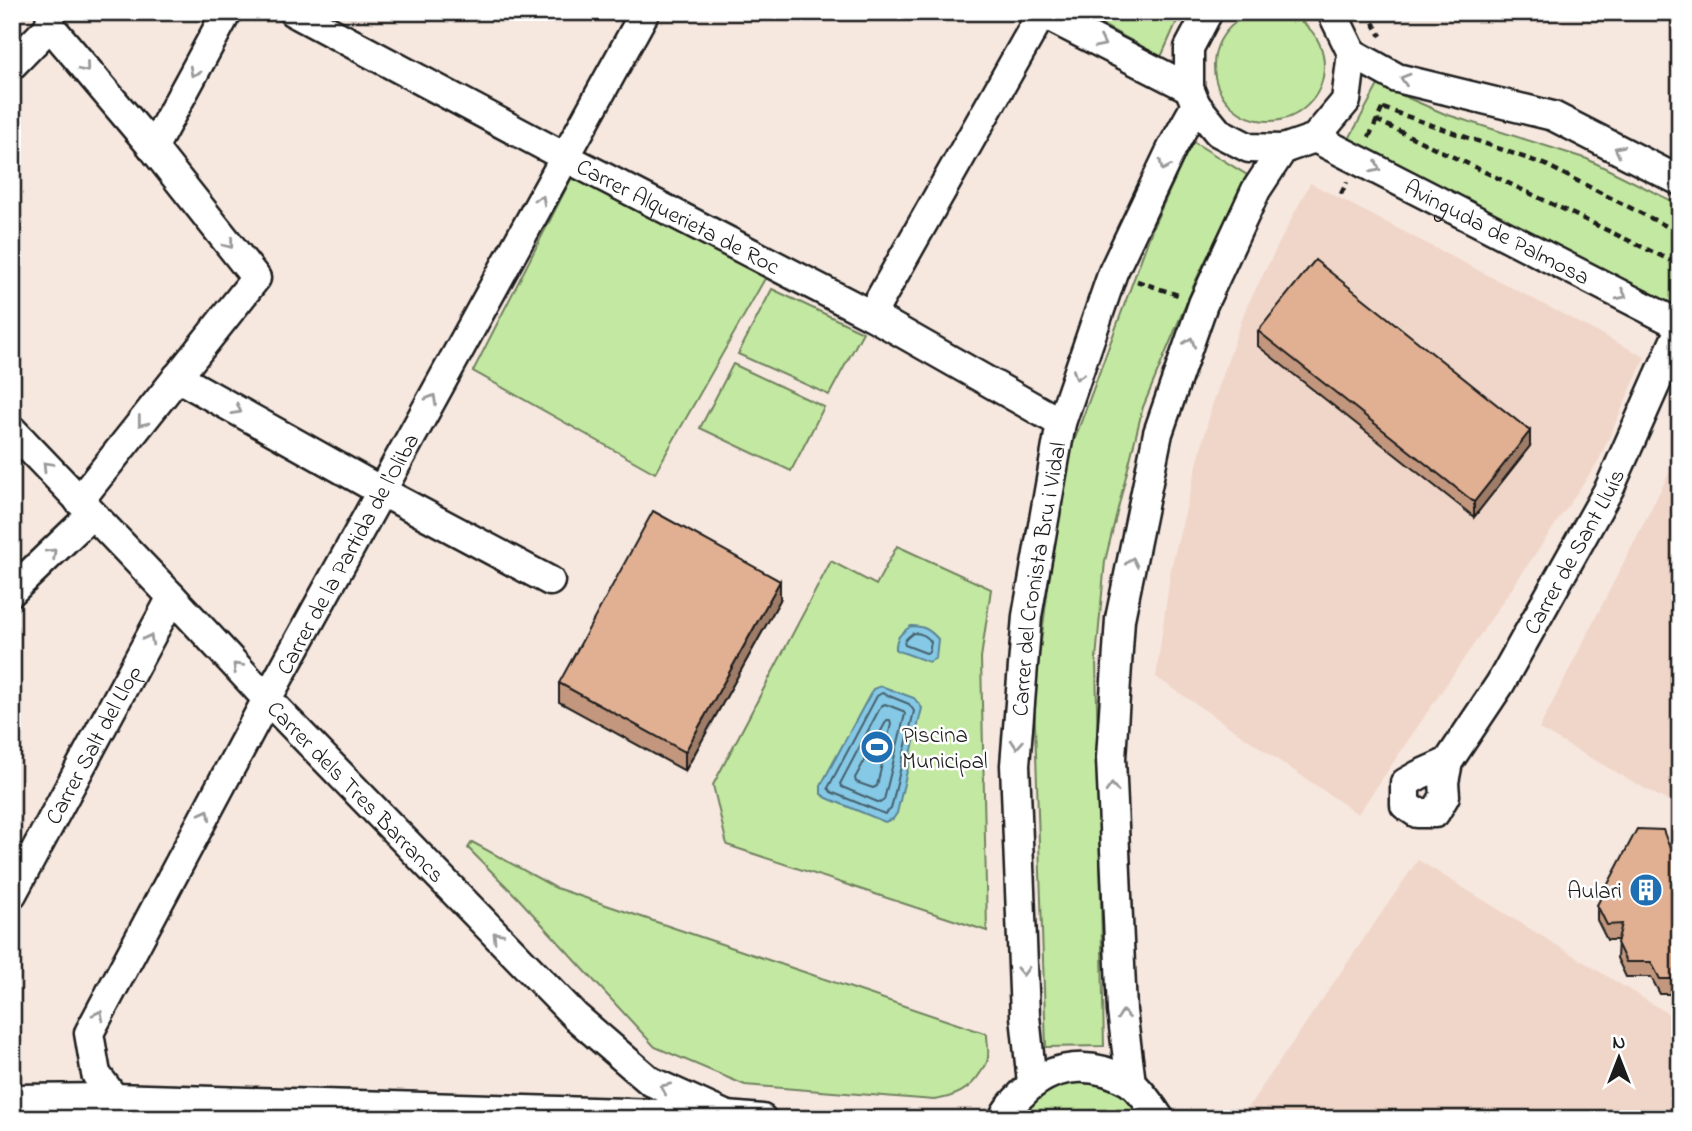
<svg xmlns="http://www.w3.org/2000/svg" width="1692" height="1131" viewBox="0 0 1692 1131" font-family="'Indie Flower',sans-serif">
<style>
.built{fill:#f0d6c8}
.green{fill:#c3e8a1;stroke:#70825e;stroke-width:2}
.water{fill:#85c9e6;stroke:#5b8495;stroke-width:2}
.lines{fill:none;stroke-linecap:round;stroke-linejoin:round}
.shore{stroke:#46616d;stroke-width:2}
.minor-casing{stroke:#1c1c1c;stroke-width:33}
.path{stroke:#1c1c1c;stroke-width:4.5;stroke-dasharray:7 5;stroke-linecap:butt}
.minor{stroke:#fff;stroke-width:28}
.wall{fill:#c2977e;stroke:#1c1c1c;stroke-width:2}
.shaded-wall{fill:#9e7b67;stroke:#1c1c1c;stroke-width:2}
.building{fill:#e1b093;stroke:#1c1c1c;stroke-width:2}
.oneway{stroke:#999}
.labels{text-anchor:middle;stroke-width:5;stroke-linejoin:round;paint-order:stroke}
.street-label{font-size:23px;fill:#1c1c1c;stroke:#fff}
.poi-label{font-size:23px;fill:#1c1c1c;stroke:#fff;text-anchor:start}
</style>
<rect width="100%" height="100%" fill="#f6e7df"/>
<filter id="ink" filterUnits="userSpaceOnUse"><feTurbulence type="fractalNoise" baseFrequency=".0143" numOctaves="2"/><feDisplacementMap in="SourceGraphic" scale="14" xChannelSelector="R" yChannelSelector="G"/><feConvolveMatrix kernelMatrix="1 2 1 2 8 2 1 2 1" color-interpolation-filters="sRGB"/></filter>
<g filter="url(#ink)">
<g class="built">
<path d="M1310 183 1645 357 1598 462 1358 814 1156 677 1171 568 1212 406 1246 308Z"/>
<path d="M1680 452V808L1539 729Z"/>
<path d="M1418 860 1680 1021V1119H1240Z"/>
</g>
<g class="green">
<circle cx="1269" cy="66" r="55"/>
<path d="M1079 12H1181L1161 57Z"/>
<path d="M1378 85 1445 114 1587 159 1680 205V310L1349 139Z"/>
<path d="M1192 141 1247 175 1196 280 1143 407 1105 561 1096 659 1104 1046 1046 1047 1034 696 1063 471 1153 227Z"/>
<path d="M573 175 767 275 655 473 473 371Z"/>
<path d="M772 289 863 332 829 395 738 354Z"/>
<path d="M733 364 824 407 791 471 700 428Z"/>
<path d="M897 546 991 589 981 658 987 931 727 845 713 785 831 561 876 585Z"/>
<path d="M472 842 556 888 987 1034C987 1042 989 1050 988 1057 988 1063 985 1067 981 1072 970 1090 955 1097 934 1100L745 1085 655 1047 518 898 468 848Z"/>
<path d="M1059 1080C1071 1081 1093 1079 1104 1083 1119 1089 1133 1104 1139 1119H1015Z"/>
</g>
<g class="water">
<path d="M911 626C923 626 929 629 938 639L936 658 929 662 896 650C895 638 901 633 911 626Z"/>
<path d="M881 686 914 698 922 708 897 813 893 819 885 822 827 798 821 794V785L873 689Z"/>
</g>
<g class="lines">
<g class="shore">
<path d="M913 633C921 633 927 635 931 642L929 652 926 653 905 645 904 642 907 638Z"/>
<path d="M882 693 909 704 914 711 891 809 885 814 831 792 828 788 877 696Z"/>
<path d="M885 704 903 711 905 714 884 800 880 803 842 787 840 784 881 706Z"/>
<path d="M887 720H890L891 724 877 786 873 788 856 782 855 778Z"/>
</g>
<defs>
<g id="minor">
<path d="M51 12 50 26 153 148 256 278 79 501"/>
<path id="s1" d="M293 12 565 157 871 315 1061 423"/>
<path d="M1040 12 1189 88"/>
<path d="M1208 12 1189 48V88L1196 105 1218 132 1249 148 1283 149 1315 138 1346 101 1352 53 1332 12"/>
<path d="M1352 53 1397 78 1553 116 1680 181"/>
<path d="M12 65 50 26"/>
<path id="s2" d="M1315 138 1680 325"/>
<path d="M153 148 227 12"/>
<path d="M871 315 1042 13"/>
<path d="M177 377 381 491 550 581"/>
<path id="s3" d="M12 430 172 597 267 699 575 1016 650 1081 727 1116"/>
<path d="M12 591 92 514"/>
<path id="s4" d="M1448 762 1419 775 1405 783V805L1417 813H1435L1445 796 1444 782 1448 762 1500 684 1610 487 1680 329"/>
<path id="s5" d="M12 894 172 597"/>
<path id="s6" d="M1032 1083 1025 1016 1015 765 1027 616 1061 423 1113 272 1172 148 1196 105"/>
<path d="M1131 1083 1122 1011 1111 758 1120 619 1158 433 1203 304 1256 190 1283 149"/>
<path id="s7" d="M114 1098 96 1074 89 1033 267 699 645 12"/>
<path d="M12 1099 114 1098 727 1116 762 1119"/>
<path d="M1003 1119C1007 1108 1015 1101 1023 1093 1052 1063 1092 1061 1128 1081 1138 1087 1153 1108 1160 1119"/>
</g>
</defs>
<use href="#minor" class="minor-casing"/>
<g class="path">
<path d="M1367 12 1381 36"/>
<path d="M1383 108 1546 165 1680 233"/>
<path d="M1376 120 1680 265"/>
<path d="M1369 137 1383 107"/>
<path d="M1341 194 1347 182"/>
<path d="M1137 281 1178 295"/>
</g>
<use href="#minor" class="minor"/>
</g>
<g class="wall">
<path d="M1258 331 1530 446 1474 517 1258 346Z"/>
<path d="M780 600 685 771 559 702V683Z"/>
<path d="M1680 831V994H1660L1651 977H1626L1617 958 1618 940H1607L1597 920V905L1669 846Z"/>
</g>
<g class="shaded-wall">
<path d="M1530 431V446L1474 517V502Z"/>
<path d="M780 581V600L685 771V752Z"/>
</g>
<g class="building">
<path d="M1315 260 1530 431 1474 502 1258 331Z"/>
<path d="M653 511 780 581 685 752 559 683Z"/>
<path d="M1637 829 1663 830 1669 846 1680 831V979H1660L1651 962H1626L1617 943 1622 924 1607 925 1597 905Z"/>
</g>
<defs><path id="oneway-chevron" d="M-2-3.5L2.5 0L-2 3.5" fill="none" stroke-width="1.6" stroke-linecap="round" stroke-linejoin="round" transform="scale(1.75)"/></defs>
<g class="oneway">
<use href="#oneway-chevron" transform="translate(1101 43) rotate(26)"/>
<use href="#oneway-chevron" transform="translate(85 68) rotate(50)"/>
<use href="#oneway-chevron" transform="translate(194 72) rotate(118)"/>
<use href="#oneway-chevron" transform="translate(1405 79) rotate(-163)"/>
<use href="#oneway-chevron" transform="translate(1619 150) rotate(-153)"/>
<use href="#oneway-chevron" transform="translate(1164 166) rotate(116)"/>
<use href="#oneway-chevron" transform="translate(1376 168) rotate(27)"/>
<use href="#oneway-chevron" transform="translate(541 200) rotate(-61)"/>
<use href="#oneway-chevron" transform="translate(229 244) rotate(52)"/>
<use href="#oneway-chevron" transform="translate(1622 295) rotate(27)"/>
<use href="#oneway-chevron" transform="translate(1190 342) rotate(-71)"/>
<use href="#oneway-chevron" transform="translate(1078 375) rotate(109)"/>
<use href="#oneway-chevron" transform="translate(432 399) rotate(-61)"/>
<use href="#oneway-chevron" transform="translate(237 410) rotate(29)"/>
<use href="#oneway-chevron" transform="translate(142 422) rotate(128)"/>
<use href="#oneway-chevron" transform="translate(47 466) rotate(-134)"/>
<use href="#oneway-chevron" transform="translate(52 553) rotate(-44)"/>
<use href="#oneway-chevron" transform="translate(1132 562) rotate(-78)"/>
<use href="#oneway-chevron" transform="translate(149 639) rotate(-62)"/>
<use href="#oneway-chevron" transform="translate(237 667) rotate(-133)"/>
<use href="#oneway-chevron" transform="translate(1017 744) rotate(94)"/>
<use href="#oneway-chevron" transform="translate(1112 788) rotate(-92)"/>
<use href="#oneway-chevron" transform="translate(206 814) rotate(-62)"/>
<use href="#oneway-chevron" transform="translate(497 936) rotate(-134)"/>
<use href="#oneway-chevron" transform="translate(1023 971) rotate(88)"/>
<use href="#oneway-chevron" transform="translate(99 1015) rotate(-62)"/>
<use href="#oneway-chevron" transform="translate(1123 1015) rotate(-96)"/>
<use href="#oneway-chevron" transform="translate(665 1088) rotate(-156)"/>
</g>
</g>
<defs>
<symbol id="stadium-disc" viewBox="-11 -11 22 22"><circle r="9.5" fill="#1f6fb2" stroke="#fff"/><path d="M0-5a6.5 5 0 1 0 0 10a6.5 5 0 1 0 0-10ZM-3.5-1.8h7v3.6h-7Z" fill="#fff"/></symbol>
<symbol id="building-disc" viewBox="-11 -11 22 22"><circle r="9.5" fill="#1f6fb2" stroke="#fff"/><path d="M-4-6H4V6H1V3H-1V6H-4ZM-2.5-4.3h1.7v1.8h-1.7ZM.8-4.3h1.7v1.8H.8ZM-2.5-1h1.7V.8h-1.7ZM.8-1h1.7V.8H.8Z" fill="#fff"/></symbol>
</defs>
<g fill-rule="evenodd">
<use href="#stadium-disc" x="858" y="728" width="38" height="38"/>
<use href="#building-disc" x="1627" y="871" width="38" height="38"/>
</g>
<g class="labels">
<g class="street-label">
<text dy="8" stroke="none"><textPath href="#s1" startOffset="436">Carrer Alquerieta de Roc</textPath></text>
<text dy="8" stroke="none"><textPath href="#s2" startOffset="205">Avinguda de Palmosa</textPath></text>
<text dy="8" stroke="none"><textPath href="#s4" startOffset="402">Carrer de Sant Lluís</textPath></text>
<text dy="8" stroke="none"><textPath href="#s7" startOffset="616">Carrer de la Partida de l'Oliba</textPath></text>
<text dy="8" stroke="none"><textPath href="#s6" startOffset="506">Carrer del Cronista Bru i Vidal</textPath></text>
<text dy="8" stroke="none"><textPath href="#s5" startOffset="170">Carrer Salt del Llop</textPath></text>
<text dy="8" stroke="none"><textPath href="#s3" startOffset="499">Carrer dels Tres Barrancs</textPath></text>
</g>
<g class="poi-label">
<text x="902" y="742">Piscina<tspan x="902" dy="26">Municipal</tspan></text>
<text x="1622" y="898" text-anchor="end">Aulari</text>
</g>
</g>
<rect width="1692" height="1131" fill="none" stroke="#fff" stroke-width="42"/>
<rect x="21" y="21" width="1650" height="1089" fill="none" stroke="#1c1c1c" stroke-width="2.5" filter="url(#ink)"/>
<g transform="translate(1619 1058)" stroke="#ffffff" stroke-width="5" paint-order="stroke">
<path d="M0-5L12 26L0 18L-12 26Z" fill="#1c1c1c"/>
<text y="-10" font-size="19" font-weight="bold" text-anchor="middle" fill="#1c1c1c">N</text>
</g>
</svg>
